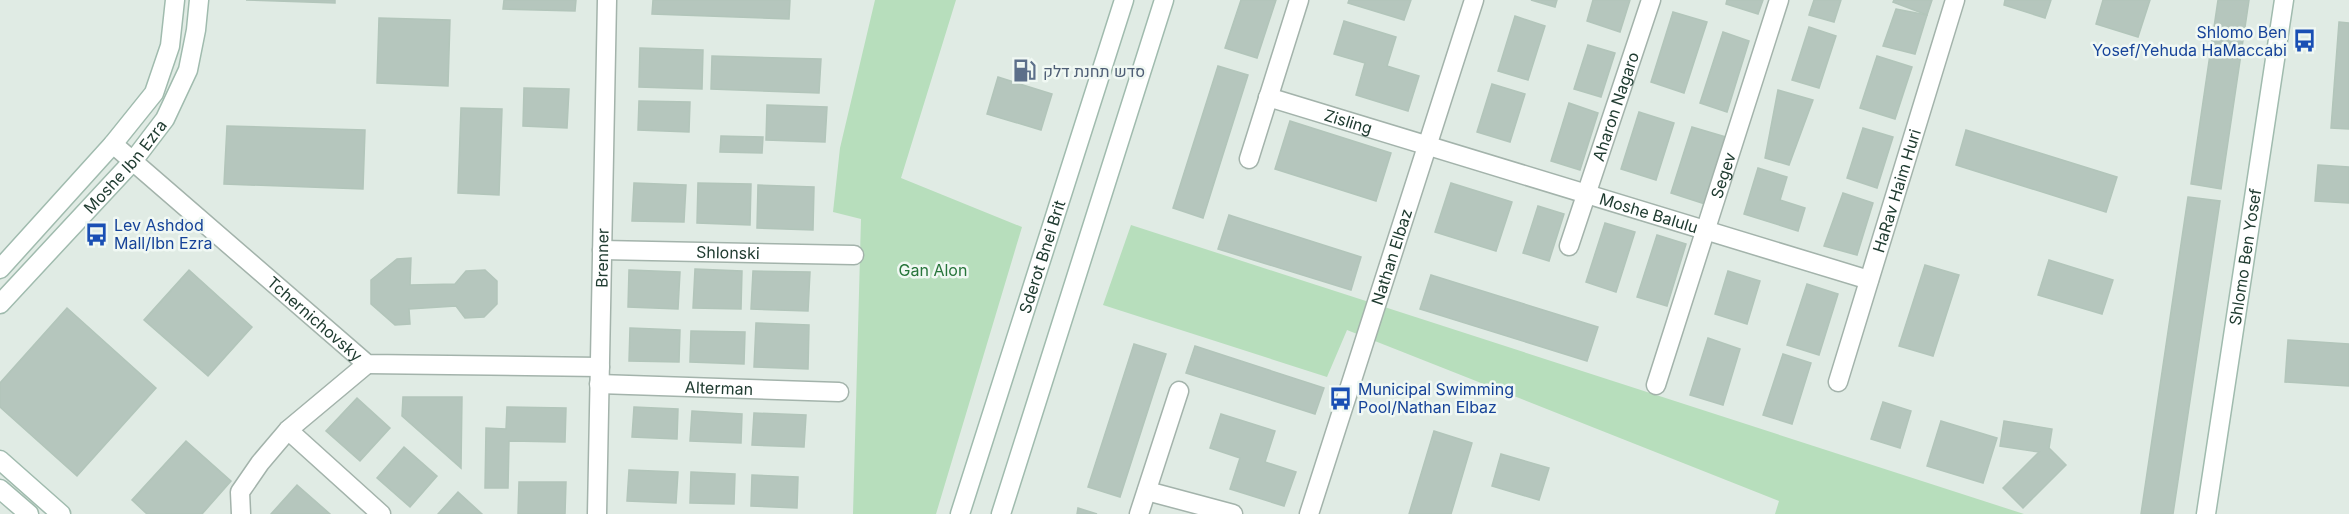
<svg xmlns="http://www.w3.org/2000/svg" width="2349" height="514" viewBox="0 0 2349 514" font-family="Inter,Heebo,sans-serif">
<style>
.green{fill:#b7debc}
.building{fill:#b5c6bd;stroke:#b2c5ba;stroke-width:1.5}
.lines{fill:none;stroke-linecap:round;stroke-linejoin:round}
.street-casing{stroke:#a3b3ab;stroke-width:21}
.secondary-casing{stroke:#a0bbae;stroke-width:21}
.street{stroke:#fff;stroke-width:18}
.secondary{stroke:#fff;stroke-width:18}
.labels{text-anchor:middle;stroke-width:5;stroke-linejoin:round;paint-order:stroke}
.transit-label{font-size:16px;fill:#164399;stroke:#f0f8f3;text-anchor:start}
.service-label{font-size:16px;fill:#4e5e75;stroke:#f0f8f3;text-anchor:start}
.street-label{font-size:16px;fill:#203c31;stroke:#f0f8f3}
.park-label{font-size:16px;fill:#28753b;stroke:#f0f8f3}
</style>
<rect width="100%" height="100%" fill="#e0ebe4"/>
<g class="green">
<path d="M875 0H956L901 178 1022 227 936 514H853L861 219 833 212 840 148Z"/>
<path d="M1131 225 2024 514H1775L1779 501 1347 330 1327 377 1103 305Z"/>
</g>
<g class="building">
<path d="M246 0H335V3Z"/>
<path d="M504 0H576L575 11 503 9Z"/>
<path d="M653 0H790L789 19 652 14Z"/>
<path d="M1241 0H1276L1257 58 1225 48Z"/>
<path d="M1349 0H1411L1404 20 1348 3Z"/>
<path d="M1531 0H1557L1555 7Z"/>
<path d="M1593 0H1630L1620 32 1587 21Z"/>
<path d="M1727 0H1763L1758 14 1726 4Z"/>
<path d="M1814 0H1841L1834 22 1809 15Z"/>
<path d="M1894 0H1932L1927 15 1893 2Z"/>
<path d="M2005 0H2051L2045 18 2004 5Z"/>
<path d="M2103 0H2150L2138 37 2096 24Z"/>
<path d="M2218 0H2249L2221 189 2191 184Z"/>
<path d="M1896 9 1927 15 1915 54 1883 46Z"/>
<path d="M1673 12 1707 22 1684 93 1651 82Z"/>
<path d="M1515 16 1545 26 1528 80 1498 71Z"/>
<path d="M379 18 450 20 448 86 377 83Z"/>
<path d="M1344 21 1396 37 1387 66 1419 76 1408 111 1356 95 1365 63 1334 54Z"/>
<path d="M2339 22 2349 23V129L2331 128Z"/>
<path d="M1809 27 1836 36 1819 88 1792 80Z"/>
<path d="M1723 32 1749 41 1727 112 1700 103Z"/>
<path d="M1588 45 1615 53 1601 97 1574 89Z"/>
<path d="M640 48 703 50 702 89 639 87Z"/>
<path d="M712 56 821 59 819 93 711 89Z"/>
<path d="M1877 56 1912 67 1895 119 1860 108Z"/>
<path d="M1218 66 1248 75 1203 218 1173 208Z"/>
<path d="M998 77 1052 94 1041 130 987 114Z"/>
<path d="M1492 84 1525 94 1510 142 1477 132Z"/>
<path d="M524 88 569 89 567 128 523 126Z"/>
<path d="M1778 90 1813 100 1789 165 1765 158Z"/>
<path d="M639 101 690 102 689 132 638 130Z"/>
<path d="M1569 103 1598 113 1580 170 1551 161Z"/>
<path d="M767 105 827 107 825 142 766 140Z"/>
<path d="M461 108 502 109 499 195 458 193Z"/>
<path d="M1639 112 1674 123 1656 180 1621 169Z"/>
<path d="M1290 121 1391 153 1376 201 1275 169Z"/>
<path d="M227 126 365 130 363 189 224 184Z"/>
<path d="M1692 127 1726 137 1705 204 1671 193Z"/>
<path d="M1863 128 1893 137 1877 188 1847 178Z"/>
<path d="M1966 130 2117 177 2106 212 1956 165Z"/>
<path d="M721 136 763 137 762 153 720 152Z"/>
<path d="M2318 165 2349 167V203L2315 201Z"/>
<path d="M1758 168 1787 177 1780 200 1805 208 1798 231 1744 214Z"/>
<path d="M634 183 686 185 684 222 632 221Z"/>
<path d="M698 183 751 184 750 225 697 223Z"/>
<path d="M1451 183 1512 202 1496 251 1435 232Z"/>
<path d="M758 185 814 187 813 230 757 228Z"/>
<path d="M1843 193 1873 203 1857 255 1824 246Z"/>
<path d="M2188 197 2220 201 2173 514H2141Z"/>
<path d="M1538 206 1564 214 1549 261 1523 253Z"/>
<path d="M1229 215 1361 257 1351 290 1218 249Z"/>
<path d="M1605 223 1635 232 1616 292 1586 282Z"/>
<path d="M1657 235 1686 244 1667 306 1637 297Z"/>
<path d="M411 258 410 285 455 284 466 271 485 270 497 281V304L484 317 465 318 456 306 409 309 410 324 395 325 371 304V280L397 259Z"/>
<path d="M2049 260 2113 280 2102 314 2038 295Z"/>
<path d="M1925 265 1959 275 1933 356 1899 346Z"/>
<path d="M695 269 742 271 741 309 693 308Z"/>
<path d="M189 270 252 327 208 376 144 320Z"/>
<path d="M629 270 680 272 678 309 628 307Z"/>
<path d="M753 271 810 272 808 311 751 309Z"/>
<path d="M1728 271 1760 281 1747 324 1715 314Z"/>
<path d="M1431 275 1598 327 1587 361 1420 309Z"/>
<path d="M1807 284 1838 294 1819 355 1787 345Z"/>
<path d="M67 308 156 388 77 476 0 407V383Z"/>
<path d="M756 323 809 325 808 369 754 367Z"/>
<path d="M630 328 680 330 679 362 629 361Z"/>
<path d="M691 331 745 332 744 364 690 362Z"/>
<path d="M1708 338 1740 349 1723 405 1690 395Z"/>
<path d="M2288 340 2349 344V386L2285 382Z"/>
<path d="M1134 344 1166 354 1120 497 1088 487Z"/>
<path d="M1195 346 1324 388 1315 414 1186 373Z"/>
<path d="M1783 354 1811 363 1792 424 1763 415Z"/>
<path d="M403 397H462L461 468 402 416Z"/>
<path d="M357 398 390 428 360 461 326 431Z"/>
<path d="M1883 402 1911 411 1900 448 1871 439Z"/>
<path d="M507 407 566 408 565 442 509 441 508 488H485L486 428 506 429Z"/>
<path d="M634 407 678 409 677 439 632 437Z"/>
<path d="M692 411 742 414 741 443 690 441Z"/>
<path d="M754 413 806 415 804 447 752 445Z"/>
<path d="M1221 414 1275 431 1265 462 1296 472 1284 506 1230 489 1240 458 1210 448Z"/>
<path d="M1941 421 1997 438 1983 483 1927 466Z"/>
<path d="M2004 421 2052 429 2049 448 2066 465 2023 508 2003 488 2039 452 2000 446Z"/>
<path d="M1434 431 1472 443 1451 514H1409Z"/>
<path d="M186 441 231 481 202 514H147L132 500Z"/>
<path d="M404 447 437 476 410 507 377 478Z"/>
<path d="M1501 454 1549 468 1539 500 1492 486Z"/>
<path d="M629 470 678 472 676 503 627 501Z"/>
<path d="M691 472 735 474 734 504 690 503Z"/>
<path d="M752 475 798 477 797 508 751 506Z"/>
<path d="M519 482H566L565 514H518Z"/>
<path d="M297 485 330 514H271Z"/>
<path d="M458 492 482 514H438Z"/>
<path d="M1078 508 1097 514H1077Z"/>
</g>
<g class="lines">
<defs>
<g id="street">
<path id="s1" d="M1268 97 1869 280"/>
<path id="s2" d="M113 144 367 364 600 367"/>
<path d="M1249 159 1299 0"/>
<path id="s3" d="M1569 246 1651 0"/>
<path id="s4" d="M602 250 854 255"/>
<path id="s5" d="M1838 382 1955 0"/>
<path id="s6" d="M599 384 839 392"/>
<path id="s7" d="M1656 385 1779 0"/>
<path d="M288 430 381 514"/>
<path d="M1147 491 1233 514"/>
<path d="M241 514 240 492 260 463 288 430 367 364"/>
<path id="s8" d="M597 514 607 0"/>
<path d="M1139 514 1179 391"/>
<path id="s9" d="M1309 514 1474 0"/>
</g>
<g id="secondary">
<path d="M0 269 113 144 154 93 170 46 175 0"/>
<path id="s10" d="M0 304 133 161 165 119 188 70 196 30 199 0"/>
<path d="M0 460 61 514"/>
<path d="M0 489 29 514"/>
<path id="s11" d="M960 514 1124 0"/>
<path d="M1001 514 1164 0"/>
<path id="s12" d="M2206 514 2284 0"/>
</g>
</defs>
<use href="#street" class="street-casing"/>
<use href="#secondary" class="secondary-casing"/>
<use href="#street" class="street"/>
<use href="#secondary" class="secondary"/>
</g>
<defs>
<symbol id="bus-bare" viewBox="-9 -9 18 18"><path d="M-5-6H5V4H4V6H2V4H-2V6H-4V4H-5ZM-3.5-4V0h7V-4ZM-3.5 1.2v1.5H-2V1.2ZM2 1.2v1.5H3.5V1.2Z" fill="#1a4fb4" stroke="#f0f8f3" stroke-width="2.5" paint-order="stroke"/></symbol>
<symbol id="fuel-bare" viewBox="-9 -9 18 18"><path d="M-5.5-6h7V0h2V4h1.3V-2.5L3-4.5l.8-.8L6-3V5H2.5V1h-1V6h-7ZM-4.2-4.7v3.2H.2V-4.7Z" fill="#5c6f8a" stroke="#f0f8f3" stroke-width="2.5" paint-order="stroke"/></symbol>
</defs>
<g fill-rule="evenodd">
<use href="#bus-bare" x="2288" y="24" width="33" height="33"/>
<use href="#fuel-bare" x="1008" y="54" width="33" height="33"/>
<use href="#bus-bare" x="80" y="218" width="33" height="33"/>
<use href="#bus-bare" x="1324" y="382" width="33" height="33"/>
</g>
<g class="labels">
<g class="transit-label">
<text x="2287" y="38" text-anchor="end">Shlomo Ben<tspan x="2287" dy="18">Yosef/Yehuda HaMaccabi</tspan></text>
<text x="114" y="231">Lev Ashdod<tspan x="114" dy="18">Mall/Ibn Ezra</tspan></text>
<text x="1358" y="395">Municipal Swimming<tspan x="1358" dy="18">Pool/Nathan Elbaz</tspan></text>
</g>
<g class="service-label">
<text x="1043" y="77">סדש תחנת דלק</text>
</g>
<g class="street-label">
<text dy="6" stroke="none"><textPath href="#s3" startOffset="147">Aharon Nagaro</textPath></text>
<text dy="6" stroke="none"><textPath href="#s1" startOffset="84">Zisling</textPath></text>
<text dy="6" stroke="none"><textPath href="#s10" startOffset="186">Moshe Ibn Ezra</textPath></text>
<text dy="6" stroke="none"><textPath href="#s7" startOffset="220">Segev</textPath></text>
<text dy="6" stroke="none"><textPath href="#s5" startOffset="200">HaRav Haim Huri</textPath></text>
<text dy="6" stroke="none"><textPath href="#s1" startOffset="398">Moshe Balulu</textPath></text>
<text dy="6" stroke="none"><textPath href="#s4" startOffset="126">Shlonski</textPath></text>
<text dy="6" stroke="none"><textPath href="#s8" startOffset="256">Brenner</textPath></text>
<text dy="6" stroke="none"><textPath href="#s11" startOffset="270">Sderot Bnei Brit</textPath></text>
<text dy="6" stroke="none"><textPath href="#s9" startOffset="270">Nathan Elbaz</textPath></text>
<text dy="6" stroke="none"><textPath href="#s12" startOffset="260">Shlomo Ben Yosef</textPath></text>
<text dy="6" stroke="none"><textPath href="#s2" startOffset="267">Tchernichovsky</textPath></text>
<text dy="6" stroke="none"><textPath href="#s6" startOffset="120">Alterman</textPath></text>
</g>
<g class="park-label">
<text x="933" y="276">Gan Alon</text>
</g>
</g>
</svg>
